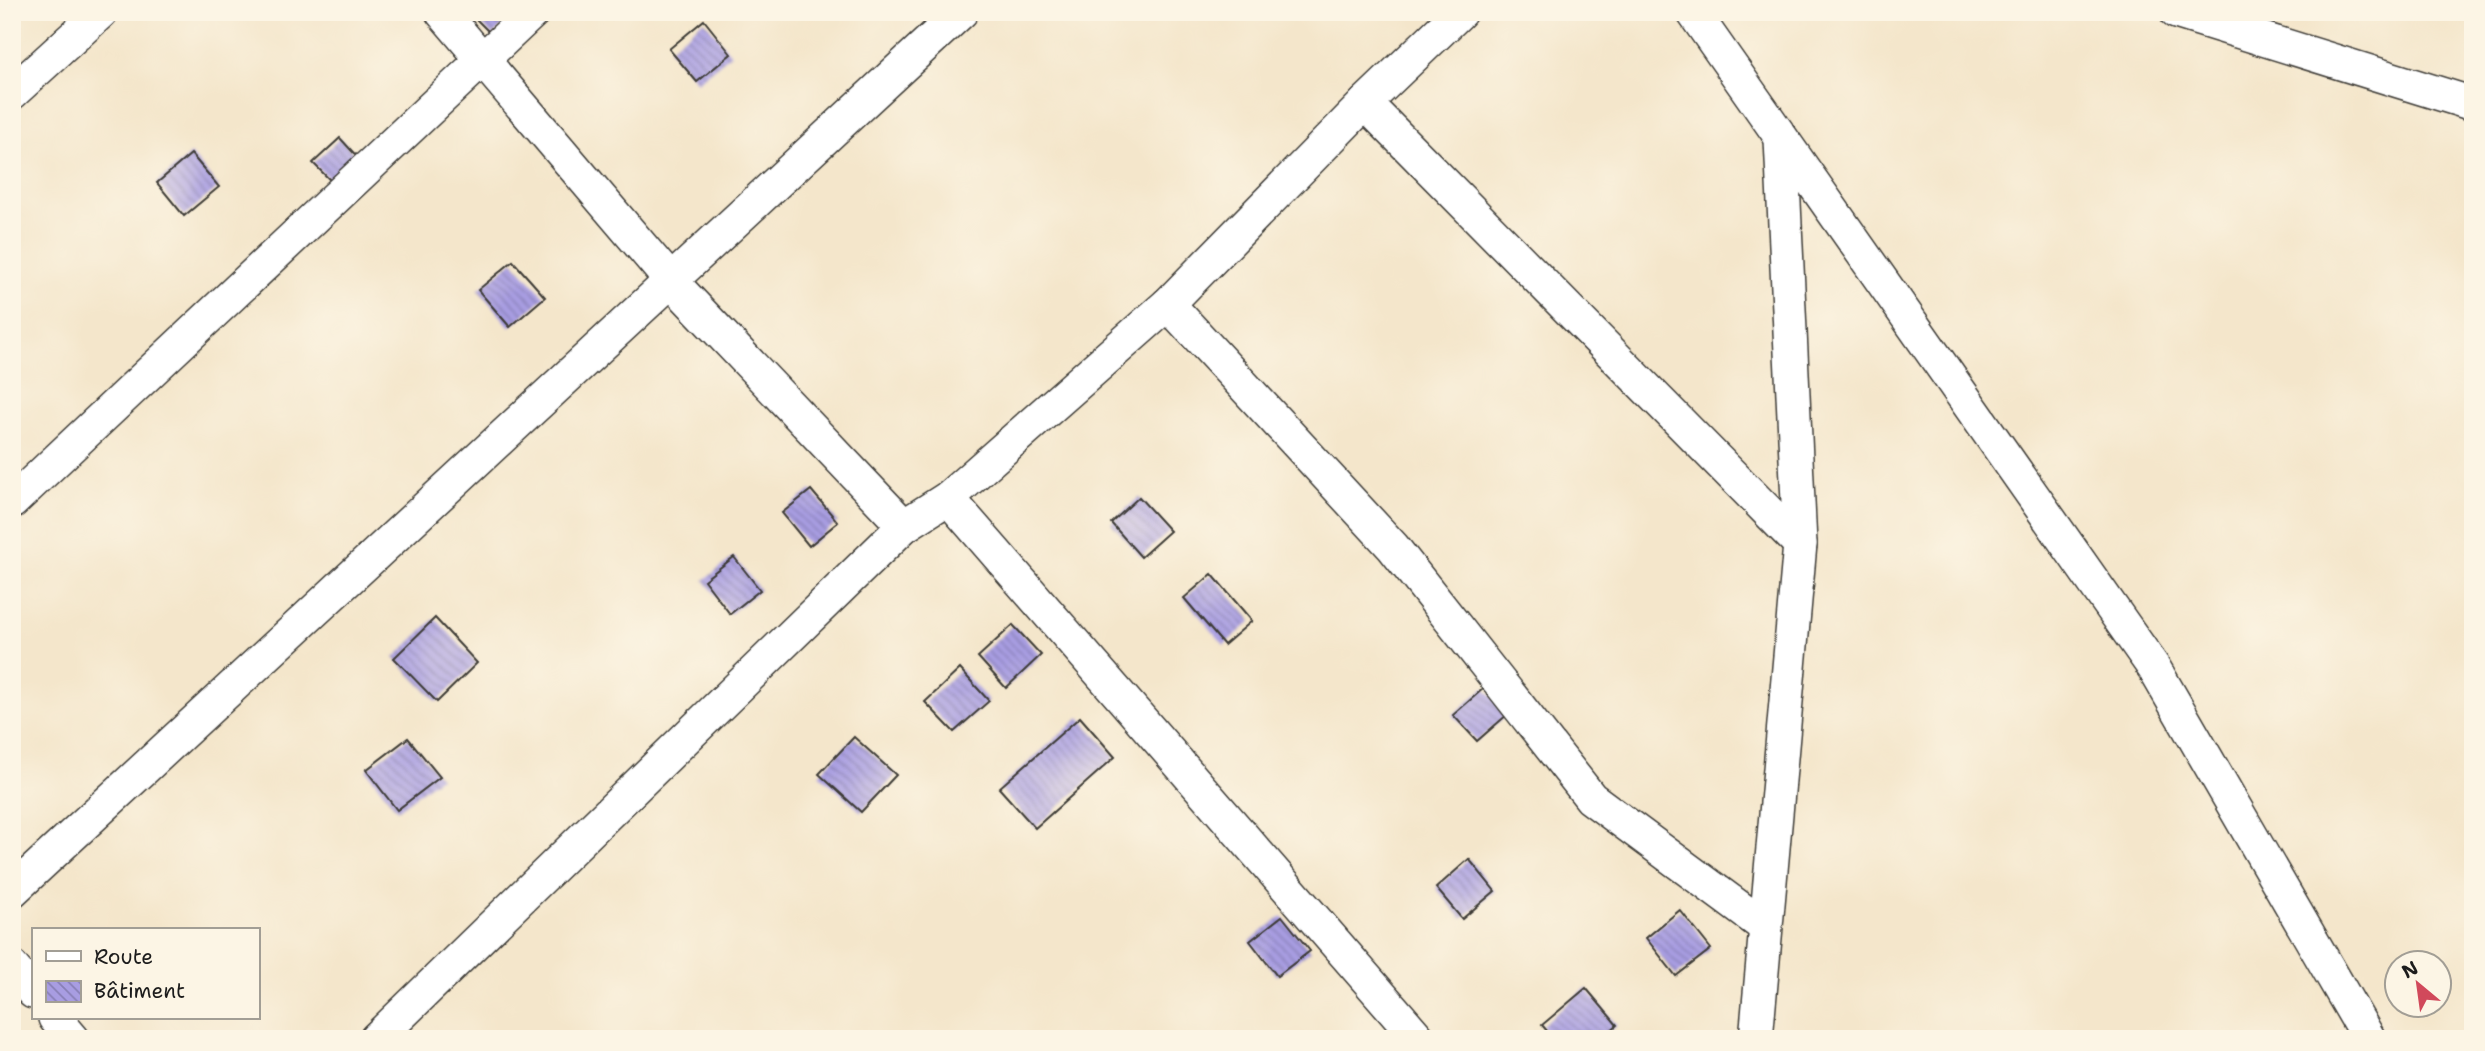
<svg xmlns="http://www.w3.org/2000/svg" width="2485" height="1051" viewBox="0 0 2485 1051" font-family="'Shantell Sans',sans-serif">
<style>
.building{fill:url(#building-back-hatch)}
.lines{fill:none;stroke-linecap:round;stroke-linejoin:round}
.minor-casing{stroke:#3c3a36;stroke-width:36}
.minor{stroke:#fff;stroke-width:33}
</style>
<defs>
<pattern id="building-back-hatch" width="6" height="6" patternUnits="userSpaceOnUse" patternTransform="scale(1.75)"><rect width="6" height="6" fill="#a89de2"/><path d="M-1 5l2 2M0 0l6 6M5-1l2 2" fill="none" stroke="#887fb6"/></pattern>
</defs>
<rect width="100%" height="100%" fill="#fcf5e5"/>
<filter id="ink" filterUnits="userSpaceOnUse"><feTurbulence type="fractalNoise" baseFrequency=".0143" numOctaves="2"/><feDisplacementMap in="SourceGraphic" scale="14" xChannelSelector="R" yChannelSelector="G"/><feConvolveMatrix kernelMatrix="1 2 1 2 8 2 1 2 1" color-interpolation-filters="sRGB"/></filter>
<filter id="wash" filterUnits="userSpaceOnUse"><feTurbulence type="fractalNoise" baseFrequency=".00686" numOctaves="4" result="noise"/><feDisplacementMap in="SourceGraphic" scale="28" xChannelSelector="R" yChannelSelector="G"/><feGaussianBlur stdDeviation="1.57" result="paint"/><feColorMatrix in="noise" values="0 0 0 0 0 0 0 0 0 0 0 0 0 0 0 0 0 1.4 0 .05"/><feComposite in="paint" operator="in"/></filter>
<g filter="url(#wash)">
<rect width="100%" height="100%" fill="#f4e6cb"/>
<g id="blocks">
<g class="building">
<path d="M469 12H515L493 36Z"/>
<path d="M704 20 731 54 697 82 669 49Z"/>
<path d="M340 138 362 162 336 186 313 163Z"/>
<path d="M191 154 219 187 184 216 157 183Z"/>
<path d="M513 261 545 297 510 327 478 290Z"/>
<path d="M811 490 838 522 809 546 782 513Z"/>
<path d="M1139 497 1170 531 1141 557 1111 523Z"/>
<path d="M734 557 760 590 730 614 704 580Z"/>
<path d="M1212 574 1252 621 1224 645 1184 598Z"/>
<path d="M435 618 477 663 437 702 394 658Z"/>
<path d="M1013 625 1041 655 1006 688 978 657Z"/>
<path d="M960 669 989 701 954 732 925 702Z"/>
<path d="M1484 688 1508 714 1477 741 1453 715Z"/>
<path d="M1080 717 1115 757 1035 828 999 788Z"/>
<path d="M854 737 896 775 861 812 819 774Z"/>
<path d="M408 738 440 777 397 810 366 770Z"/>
<path d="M1469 859 1495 891 1462 919 1436 888Z"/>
<path d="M1680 910 1711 949 1676 976 1646 938Z"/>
<path d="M1282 916 1310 951 1277 976 1250 941Z"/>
<path d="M1586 988 1617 1025 1601 1039H1554L1542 1025Z"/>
</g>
</g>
</g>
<g filter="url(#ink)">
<use href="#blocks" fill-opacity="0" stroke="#3c3a36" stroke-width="2"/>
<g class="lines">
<defs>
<g id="minor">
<path d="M442 12 671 281 904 526"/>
<path d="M1693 12 2154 668 2369 1039"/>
<path d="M2176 12 2473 104"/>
<path d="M12 93 101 12"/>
<path d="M1365 103 1800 544"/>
<path d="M1168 304 1393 547 1591 798 1764 926"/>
<path d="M948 498 1419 1039"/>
<path d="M12 502 533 12"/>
<path d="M12 891 961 12"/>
<path d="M12 967 33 992"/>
<path d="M55 1018 73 1039"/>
<path d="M376 1039 904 526 948 498 1168 304 1365 103 1460 12"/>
<path d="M1756 1039 1800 544 1781 139"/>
</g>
</defs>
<use href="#minor" class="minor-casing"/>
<use href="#minor" class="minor"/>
</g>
</g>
<rect width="2485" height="1051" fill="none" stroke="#fcf5e5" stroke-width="42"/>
<rect x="32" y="928" width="228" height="91" fill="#fcf5e5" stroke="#a29e95" stroke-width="2"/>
<rect x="46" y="951" width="35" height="10" fill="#ffffff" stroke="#a29e95" stroke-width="2"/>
<text x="94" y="964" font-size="21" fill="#1c1c1c">Route</text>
<rect x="46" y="981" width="35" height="21" fill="url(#building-back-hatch)" stroke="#a29e95" stroke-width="2"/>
<text x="94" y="998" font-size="21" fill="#1c1c1c">Bâtiment</text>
<g transform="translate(2418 984) rotate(331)"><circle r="33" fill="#fcf5e5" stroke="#a29e95" stroke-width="2"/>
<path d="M0-5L12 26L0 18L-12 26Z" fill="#d1495b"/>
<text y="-10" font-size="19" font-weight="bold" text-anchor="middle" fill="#1c1c1c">N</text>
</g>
</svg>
